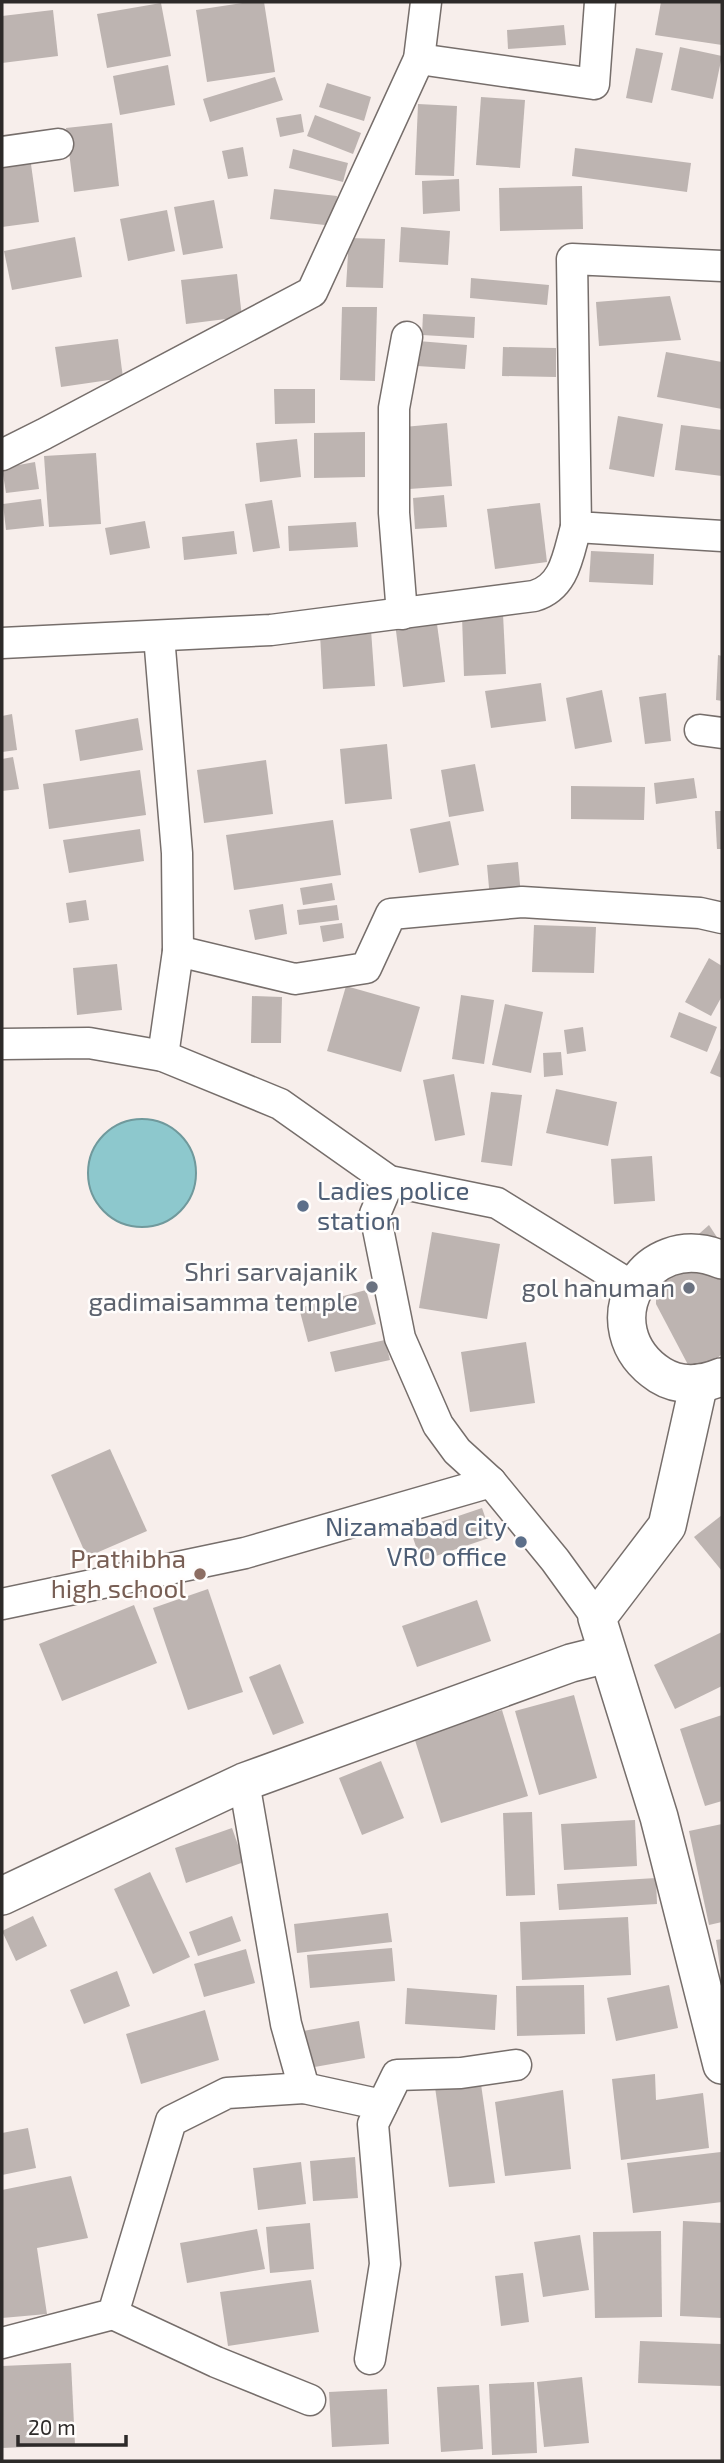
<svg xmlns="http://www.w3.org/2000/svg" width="724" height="2463" viewBox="0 0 724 2463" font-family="'Exo 2',sans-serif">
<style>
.water{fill:#8dc8cd;stroke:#70999c;stroke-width:2}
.building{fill:#bdb4b1}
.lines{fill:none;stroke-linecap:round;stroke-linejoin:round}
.minor-casing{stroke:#766e6b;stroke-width:33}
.tertiary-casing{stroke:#766e6b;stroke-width:40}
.minor{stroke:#fff;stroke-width:30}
.tertiary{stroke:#fff;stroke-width:37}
.service-dot{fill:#5c6f8a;stroke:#fffdfc;stroke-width:2.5}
.worship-dot{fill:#6b7280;stroke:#fffdfc;stroke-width:2.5}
.education-dot{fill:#8d6e63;stroke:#fffdfc;stroke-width:2.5}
.labels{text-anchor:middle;stroke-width:5;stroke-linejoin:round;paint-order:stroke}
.service-label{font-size:26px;fill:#4e5e75;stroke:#fffdfc;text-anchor:start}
.worship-label{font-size:26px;fill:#5b616d;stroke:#fffdfc;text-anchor:end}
.education-label{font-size:26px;fill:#785e54;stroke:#fffdfc;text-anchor:end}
</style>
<rect width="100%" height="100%" fill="#f7eeeb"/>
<circle class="water" cx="142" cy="1173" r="54"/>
<g class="building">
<path d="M249 2H264L275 72 207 82 196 10Z"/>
<path d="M661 2H722V45L655 35Z"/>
<path d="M161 3 171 56 107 68 97 14Z"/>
<path d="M53 10 58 56 2 63V16Z"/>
<path d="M564 25 566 45 508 49 507 30Z"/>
<path d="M680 47 722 56 713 99 671 90Z"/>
<path d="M636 48 663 53 652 103 626 98Z"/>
<path d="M168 65 175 105 120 115 113 76Z"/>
<path d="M275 77 283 100 210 122 203 99Z"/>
<path d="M327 83 371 97 364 121 319 107Z"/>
<path d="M481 97 525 100 520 168 476 165Z"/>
<path d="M418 104 457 106 454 176 415 175Z"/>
<path d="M301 114 304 132 280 137 276 118Z"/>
<path d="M315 115 361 133 353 154 307 136Z"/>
<path d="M112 123 119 186 74 192 66 128Z"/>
<path d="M243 147 248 176 228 179 222 151Z"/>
<path d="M575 148 691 163 687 192 572 176Z"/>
<path d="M293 149 348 163 343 182 289 168Z"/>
<path d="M30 157 39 222 2 227V161Z"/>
<path d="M459 179 460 211 423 214 422 181Z"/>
<path d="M582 186 583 229 500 231 499 188Z"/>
<path d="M274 189 337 196 334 226 270 219Z"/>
<path d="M214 200 223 248 183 255 174 207Z"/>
<path d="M167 210 175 251 128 261 120 219Z"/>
<path d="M401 227 450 231 448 265 399 262Z"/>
<path d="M75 237 82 277 12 290 4 251Z"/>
<path d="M349 238 385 239 383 288 346 287Z"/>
<path d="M237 274 242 317 186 324 181 280Z"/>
<path d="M471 278 549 285 547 305 470 298Z"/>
<path d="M670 296 681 340 599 346 596 302Z"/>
<path d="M342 307H377L375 381 340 380Z"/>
<path d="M423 314 475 317 474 338 422 335Z"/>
<path d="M118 339 123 378 61 387 55 347Z"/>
<path d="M418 341 467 345 465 369 417 366Z"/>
<path d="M503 347 556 348V377L502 376Z"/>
<path d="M666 352 722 362V409L657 397Z"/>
<path d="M274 389H315V423L275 424Z"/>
<path d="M618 416 663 424 654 477 609 469Z"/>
<path d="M447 423 452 486 409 489 404 427Z"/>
<path d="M681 425 722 430V476L675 470Z"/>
<path d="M365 432V477L314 478V433Z"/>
<path d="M297 439 301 477 260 482 256 443Z"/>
<path d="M96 453 101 524 49 527 44 456Z"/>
<path d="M35 462 39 489 6 493 2 468Z"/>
<path d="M444 495 447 527 415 529 413 498Z"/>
<path d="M41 499 44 526 6 530 3 504Z"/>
<path d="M272 500 280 548 253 552 245 504Z"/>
<path d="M540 503 547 562 495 569 487 509Z"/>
<path d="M145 521 150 548 110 555 105 528Z"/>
<path d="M356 522 358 547 289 551 288 526Z"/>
<path d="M234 531 237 554 184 560 182 537Z"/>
<path d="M591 551 654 554 653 585 589 582Z"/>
<path d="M503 614 506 674 464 676 462 616Z"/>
<path d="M436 617 445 682 403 687 395 623Z"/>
<path d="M371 630 375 686 323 689 320 634Z"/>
<path d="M718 655 722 656V701L716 700Z"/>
<path d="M541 683 546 721 491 728 485 691Z"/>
<path d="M602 690 612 742 575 749 566 698Z"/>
<path d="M666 693 671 741 645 744 639 697Z"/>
<path d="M12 714 17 750 2 752V716Z"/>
<path d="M138 718 143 750 80 761 75 730Z"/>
<path d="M387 744 392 799 345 804 340 749Z"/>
<path d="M13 757 19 789 2 791V759Z"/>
<path d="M266 760 273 814 204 823 197 770Z"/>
<path d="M475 764 484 811 449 817 441 770Z"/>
<path d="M140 770 146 815 49 829 43 784Z"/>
<path d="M694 778 697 798 656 804 654 783Z"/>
<path d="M571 786 645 787 644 820 571 819Z"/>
<path d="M715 811H722V849H717Z"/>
<path d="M333 820 341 875 234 890 226 835Z"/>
<path d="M450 821 459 865 419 873 410 829Z"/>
<path d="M140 829 144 861 69 873 63 840Z"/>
<path d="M518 862 521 896 490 899 487 865Z"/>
<path d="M332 883 335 900 303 905 300 888Z"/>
<path d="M86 900 89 920 69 923 66 903Z"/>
<path d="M283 904 287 934 255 940 249 910Z"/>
<path d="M337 905 339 920 299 925 297 910Z"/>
<path d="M342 923 344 938 323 942 320 926Z"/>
<path d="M534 925 596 927 594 973 532 972Z"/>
<path d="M709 958 722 966V996L711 1016 685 1002Z"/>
<path d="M117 964 122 1010 77 1015 73 968Z"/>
<path d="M346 986 420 1007 401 1072 327 1051Z"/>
<path d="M461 995 494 1000 484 1064 452 1059Z"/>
<path d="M252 996 282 997 281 1043H251Z"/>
<path d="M505 1004 543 1012 531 1073 492 1065Z"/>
<path d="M679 1012 717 1027 707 1052 670 1037Z"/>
<path d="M583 1027 586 1051 567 1054 564 1030Z"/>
<path d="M722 1046V1078L710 1073Z"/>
<path d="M561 1052 563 1075 544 1077 543 1053Z"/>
<path d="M454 1074 465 1135 435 1141 423 1080Z"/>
<path d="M556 1089 617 1102 608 1146 546 1133Z"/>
<path d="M491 1092 522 1095 512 1166 481 1162Z"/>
<path d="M652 1156 655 1201 614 1204 611 1159Z"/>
<path d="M709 1225 722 1245V1354L695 1378 656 1304V1272Z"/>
<path d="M432 1232 500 1244 487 1319 419 1308Z"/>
<path d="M366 1290 376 1324 308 1342 299 1308Z"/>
<path d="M385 1340 390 1360 335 1372 330 1352Z"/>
<path d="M526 1342 535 1403 470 1412 461 1352Z"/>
<path d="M110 1449 147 1531 87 1557 51 1475Z"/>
<path d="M482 1508 492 1537 421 1561 411 1532Z"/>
<path d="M722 1515V1571L694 1537Z"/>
<path d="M208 1589 243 1692 188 1710 153 1608Z"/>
<path d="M477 1600 491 1641 417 1667 402 1626Z"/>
<path d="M134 1605 157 1663 62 1701 39 1644Z"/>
<path d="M722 1632V1686L675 1709 654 1665Z"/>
<path d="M280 1664 304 1723 273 1735 249 1677Z"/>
<path d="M574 1695 597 1778 539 1795 515 1711Z"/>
<path d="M502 1710 528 1796 441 1823 414 1737Z"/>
<path d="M722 1715V1801L705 1806 680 1729Z"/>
<path d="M381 1761 404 1818 362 1835 339 1778Z"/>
<path d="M532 1812 535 1895 506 1896 503 1813Z"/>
<path d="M635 1820 637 1866 564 1870 561 1824Z"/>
<path d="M722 1824V1922L709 1925 689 1831Z"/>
<path d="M232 1828 244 1862 186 1883 175 1848Z"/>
<path d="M150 1872 190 1957 153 1974 114 1889Z"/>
<path d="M656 1878 657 1904 559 1910 557 1884Z"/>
<path d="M388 1913 392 1942 297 1953 294 1924Z"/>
<path d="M33 1916 47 1946 16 1961 2 1931Z"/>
<path d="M232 1916 241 1941 198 1956 189 1932Z"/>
<path d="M628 1917 631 1975 522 1980 520 1922Z"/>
<path d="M722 1939V1974H721L716 1940Z"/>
<path d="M392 1948 395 1981 310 1988 307 1955Z"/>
<path d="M246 1949 255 1983 204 1997 194 1964Z"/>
<path d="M117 1971 130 2006 84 2024 70 1990Z"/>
<path d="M584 1985 585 2034 517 2036 516 1986Z"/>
<path d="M669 1985 678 2028 616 2041 607 1998Z"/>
<path d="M407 1988 497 1995 495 2030 405 2024Z"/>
<path d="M205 2010 219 2060 141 2084 126 2034Z"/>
<path d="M359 2021 365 2058 309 2068 303 2031Z"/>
<path d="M655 2074 656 2100 703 2093 709 2148 621 2160 612 2079Z"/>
<path d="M480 2077 495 2183 449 2187 435 2087Z"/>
<path d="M563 2090 571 2169 505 2176 495 2102Z"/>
<path d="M28 2128 36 2168 2 2175V2133Z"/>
<path d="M721 2152 722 2202 633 2213 627 2163Z"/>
<path d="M355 2157 358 2198 313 2201 310 2161Z"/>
<path d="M301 2162 306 2204 258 2210 253 2168Z"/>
<path d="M71 2176 88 2238 37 2248 47 2314 2 2318V2190Z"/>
<path d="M683 2221 722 2223V2318L680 2316Z"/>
<path d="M310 2223 314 2269 270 2273 266 2227Z"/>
<path d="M257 2229 265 2269 187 2283 180 2243Z"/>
<path d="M661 2231 662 2317 595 2318 593 2232Z"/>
<path d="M580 2235 589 2290 543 2297 534 2242Z"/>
<path d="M523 2273 529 2322 501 2326 495 2276Z"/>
<path d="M311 2280 319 2332 228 2346 220 2292Z"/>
<path d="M640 2341 722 2344V2386L638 2383Z"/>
<path d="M71 2363 75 2445 2 2448V2366Z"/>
<path d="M582 2377 589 2443 544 2447 537 2382Z"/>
<path d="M534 2382 537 2453 492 2455 489 2384Z"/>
<path d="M479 2385 483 2449 441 2452 437 2387Z"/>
<path d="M387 2389 389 2444 332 2447 329 2392Z"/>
</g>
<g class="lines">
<defs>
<g id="minor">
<path d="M419 59 594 84 600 2"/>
<path d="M2 152 58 144"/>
<path d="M722 266 572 259 576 527 722 536"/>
<path d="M2 455 44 434 312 292 419 59 426 2"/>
<path d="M402 614 394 513V408L407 337"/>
<path d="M159 636 177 853 178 951"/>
<path d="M2 643 271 630 534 596C565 587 568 555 576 527"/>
<path d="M700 730 722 733"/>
<path d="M2 1044 89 1043 163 1056 280 1104 389 1181 497 1203 633 1287"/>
<path d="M163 1056 178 951 295 979 366 968 391 914 522 902 700 913 722 918"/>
<path d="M389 1181 375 1214 400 1338 438 1425 457 1451 491 1482 555 1560 597 1618"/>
<path d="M2 1604 245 1553 491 1482"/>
<path d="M304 2088 382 2105"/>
<path d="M113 2314 216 2362 310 2400"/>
<path d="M2 2343 113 2314 171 2121 227 2093 304 2088 286 2024 244 1782"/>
<path d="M370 2359 385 2264 373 2124 397 2075 461 2073 516 2065"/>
</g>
<g id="tertiary">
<path d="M721 1377C702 1385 679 1387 660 1375 588 1328 644 1226 722 1260"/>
<path d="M699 1383 667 1526 597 1618 659 1817 722 2065"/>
<path d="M2 1896 244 1782 571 1663 607 1654"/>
</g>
</defs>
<use href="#minor" class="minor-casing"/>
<use href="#tertiary" class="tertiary-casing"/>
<use href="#minor" class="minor"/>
<use href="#tertiary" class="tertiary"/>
</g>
<g class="service-dot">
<circle cx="303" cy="1206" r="7"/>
<circle cx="521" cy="1542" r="7"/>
</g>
<g class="worship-dot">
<circle cx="372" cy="1287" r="7"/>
<circle cx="689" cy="1288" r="7"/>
</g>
<circle class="education-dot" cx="200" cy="1574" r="7"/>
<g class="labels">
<g class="service-label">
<text x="317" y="1200">Ladies police<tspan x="317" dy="30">station</tspan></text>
<text x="507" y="1536" text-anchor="end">Nizamabad city<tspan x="507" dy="30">VRO office</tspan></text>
</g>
<g class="worship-label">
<text x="358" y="1281">Shri sarvajanik<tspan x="358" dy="30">gadimaisamma temple</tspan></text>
<text x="675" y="1297">gol hanuman</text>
</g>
<g class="education-label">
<text x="186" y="1568">Prathibha<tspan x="186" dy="30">high school</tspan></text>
</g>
</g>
<rect width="724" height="2463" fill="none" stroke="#2d2a29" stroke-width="7"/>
<path d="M18 2435v10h108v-10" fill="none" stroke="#2d2a29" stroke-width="3.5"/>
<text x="28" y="2435" font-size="21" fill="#2d2a29" stroke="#fffdfc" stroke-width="5" paint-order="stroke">20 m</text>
</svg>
